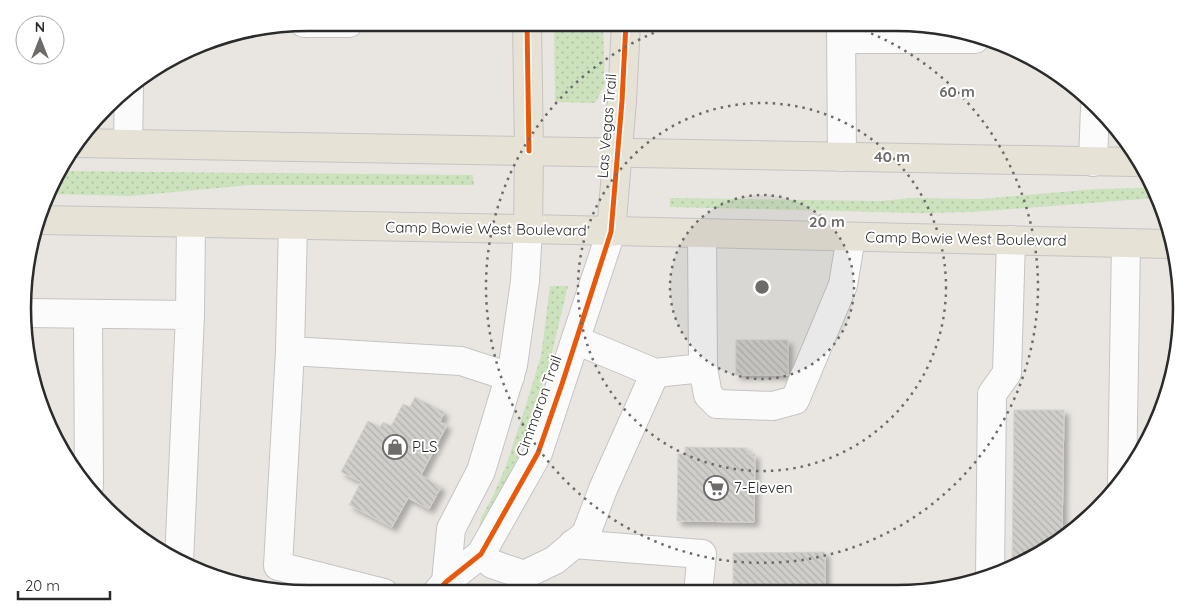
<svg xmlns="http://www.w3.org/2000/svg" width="1204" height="616" viewBox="0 0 1204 616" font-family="Quicksand,sans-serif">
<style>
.grass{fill:url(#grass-dots)}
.building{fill:url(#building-back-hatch);stroke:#d4d2ce;filter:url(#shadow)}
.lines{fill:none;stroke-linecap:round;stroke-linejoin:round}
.minor-casing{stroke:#c5c4c4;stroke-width:30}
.major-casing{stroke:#c5c4c2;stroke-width:30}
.minor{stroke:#fcfbfb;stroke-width:28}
.major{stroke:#e6e2d6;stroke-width:28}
.cycleway-casing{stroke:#fff;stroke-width:8}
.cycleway{stroke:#e8590c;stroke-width:5}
.ring{fill:none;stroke:#6e6c6b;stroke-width:2.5;stroke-dasharray:2.5 5}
.labels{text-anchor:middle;stroke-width:4;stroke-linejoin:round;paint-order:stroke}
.street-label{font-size:15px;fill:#2b2b2b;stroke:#fff}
.poi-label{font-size:15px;fill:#2b2b2b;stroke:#fff;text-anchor:start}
.rim{fill:none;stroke:#2b2b2b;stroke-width:2.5}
.centre{fill:#6e6c6b;stroke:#fff;stroke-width:2.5}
.ring-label{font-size:15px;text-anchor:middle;font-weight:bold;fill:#6e6c6b;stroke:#fff;stroke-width:4;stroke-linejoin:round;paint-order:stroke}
</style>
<defs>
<pattern id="grass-dots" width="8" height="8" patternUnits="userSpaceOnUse" patternTransform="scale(1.25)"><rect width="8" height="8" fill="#cce2bd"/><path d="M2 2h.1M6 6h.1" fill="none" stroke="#afc2a3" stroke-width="1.8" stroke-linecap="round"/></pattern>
<pattern id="building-back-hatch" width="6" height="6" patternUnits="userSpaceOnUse" patternTransform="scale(1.25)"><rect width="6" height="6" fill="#d0cecb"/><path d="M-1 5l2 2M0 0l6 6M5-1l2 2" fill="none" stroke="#b3b1ae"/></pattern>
<filter id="shadow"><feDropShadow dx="4.5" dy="4.5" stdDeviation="2.5" flood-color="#0004"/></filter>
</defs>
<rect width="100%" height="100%" fill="#e9e6e2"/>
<g class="grass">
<path d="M554 23H603L605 84 595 103 555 102Z"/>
<path d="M62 171 473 175 474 185H251L131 196 52 194Z"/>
<path d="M1145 188H1150L1156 198 972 212 921 213 670 207V198L880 201 911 198 980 199 1096 189Z"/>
<path d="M550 286H568L550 361 512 474 484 523 479 527 481 518 492 498 506 466 525 408 541 356Z"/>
</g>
<g class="building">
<rect x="736" y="340" width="52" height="35"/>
<path d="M415 397 444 412 440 422 447 425 421 475 441 487 429 509 408 498 392 527 349 505 361 482 341 472 368 421 380 427 383 422 391 426 403 404 410 407Z"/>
<path d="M1014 410H1064L1062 539 1012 568Z"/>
<path d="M685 447 747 448V454H755L754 522 677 521 678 454H685Z"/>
<path d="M825 552V591L733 592V553Z"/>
</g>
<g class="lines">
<defs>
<g id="minor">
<path d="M304 23H349"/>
<path d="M841 23 842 157"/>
<path d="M842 39H975"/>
<path d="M128 144 129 87"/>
<path d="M1093 162 1095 107"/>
<path d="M293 225 290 351 461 361 510 377"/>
<path d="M26 313 190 315 179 562"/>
<path d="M88 314 89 486"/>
<path d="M190 315 191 223"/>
<path d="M290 351 278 566 384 593"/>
<path d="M703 368 708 395 717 404 773 406 795 400 843 285 851 237"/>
<path d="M655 373 703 368 702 234"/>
<path d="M1122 482 1126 243"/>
<path d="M573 544 702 554 698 592"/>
<path d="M481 554 492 564 524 575 555 560 586 534 603 489 655 373 576 340"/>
<path d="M990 576 992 394 1007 373 1011 240"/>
<path d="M446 582 451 529 481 471 513 365 525 281 528 229"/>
<path d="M437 592 446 582 481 554 538 453 611 232"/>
</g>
<g id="major">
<path d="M527 23 529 151 528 229"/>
<path d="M76 143 1135 162"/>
<path d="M41 220 528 229 1170 244"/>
<path d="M611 232 622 101 626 23"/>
</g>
</defs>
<use href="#minor" class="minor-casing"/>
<use href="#major" class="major-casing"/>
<use href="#minor" class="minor"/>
<use href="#major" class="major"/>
<defs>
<g id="cycleway">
<path d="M527 23 529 151"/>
<path d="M437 592 446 582 481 554 538 453 562 384 611 232 622 101 626 23"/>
</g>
</defs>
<use href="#cycleway" class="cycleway-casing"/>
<use href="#cycleway" class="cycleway"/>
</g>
<circle cx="762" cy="287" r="92" fill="#6e6c6b" fill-opacity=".12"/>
<g class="ring">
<circle cx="762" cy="287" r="92"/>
<circle cx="762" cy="287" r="184"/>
<path d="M843 23A276 276 0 1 1 681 23"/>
</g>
<defs>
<symbol id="shop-ring" viewBox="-11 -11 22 22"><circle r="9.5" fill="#fff" stroke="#6e6c6b" stroke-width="1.5"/><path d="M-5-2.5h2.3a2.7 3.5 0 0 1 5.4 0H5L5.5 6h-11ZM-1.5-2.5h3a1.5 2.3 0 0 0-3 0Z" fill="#6e6c6b"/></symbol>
<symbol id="supermarket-ring" viewBox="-11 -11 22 22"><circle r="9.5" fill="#fff" stroke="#6e6c6b" stroke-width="1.5"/><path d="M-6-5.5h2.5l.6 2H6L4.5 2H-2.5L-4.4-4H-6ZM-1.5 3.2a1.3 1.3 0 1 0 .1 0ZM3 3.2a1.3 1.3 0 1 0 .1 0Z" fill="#6e6c6b"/></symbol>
</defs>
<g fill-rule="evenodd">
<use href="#shop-ring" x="381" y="433" width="28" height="28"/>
<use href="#supermarket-ring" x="702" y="474" width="28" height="28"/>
</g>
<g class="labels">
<g class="street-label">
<text transform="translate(607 126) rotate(-85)" y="5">Las Vegas Trail</text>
<text transform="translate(486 229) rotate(1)" y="5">Camp Bowie West Boulevard</text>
<text transform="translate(966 239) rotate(1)" y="5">Camp Bowie West Boulevard</text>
<text transform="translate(539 406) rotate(-70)" y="5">Cimmaron Trail</text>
</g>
<g class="poi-label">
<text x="412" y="452">PLS</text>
<text x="734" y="493">7-Eleven</text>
</g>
</g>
<path d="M0 0H1204V616H0ZM308 31H896A277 277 0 0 1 1173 308V308A277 277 0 0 1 896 585H308A277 277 0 0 1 31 308V308A277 277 0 0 1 308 31Z" fill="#fff" fill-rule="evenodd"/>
<path class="rim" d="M308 31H896A277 277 0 0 1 1173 308V308A277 277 0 0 1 896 585H308A277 277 0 0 1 31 308V308A277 277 0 0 1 308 31Z"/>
<circle cx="762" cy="287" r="8" class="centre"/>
<g class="ring-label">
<text x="957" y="97">60 m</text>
<text x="892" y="162">40 m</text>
<text x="827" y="227">20 m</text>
</g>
<g transform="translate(40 40)"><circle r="24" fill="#ffffff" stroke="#aaaaaa"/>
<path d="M0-4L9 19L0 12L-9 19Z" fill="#6e6c6b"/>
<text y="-8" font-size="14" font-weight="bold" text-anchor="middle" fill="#2b2b2b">N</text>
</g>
<path d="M18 591v8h92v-8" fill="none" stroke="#2b2b2b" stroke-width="2.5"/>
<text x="25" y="591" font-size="15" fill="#2b2b2b" stroke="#ffffff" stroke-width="4" paint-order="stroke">20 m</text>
</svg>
